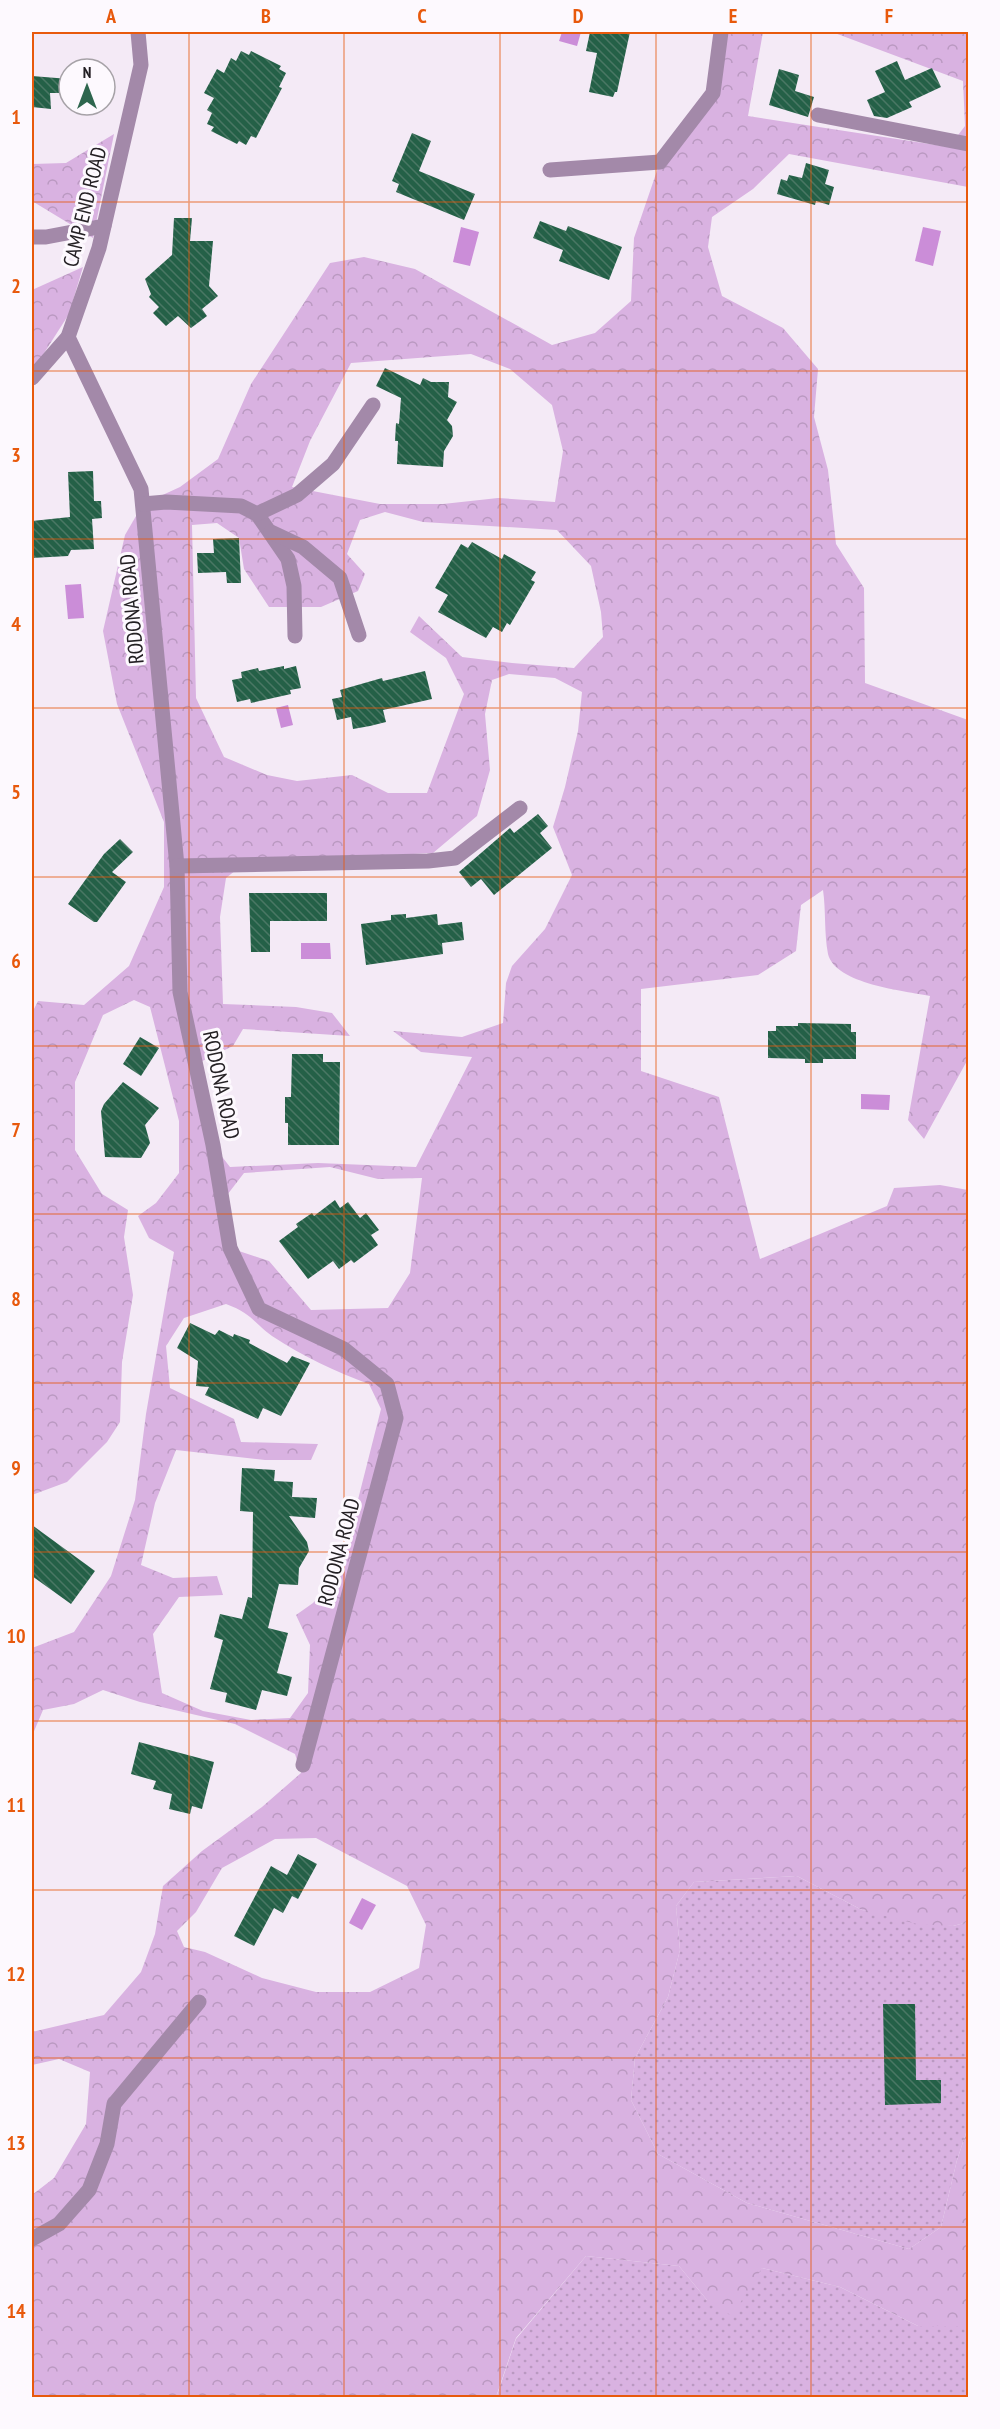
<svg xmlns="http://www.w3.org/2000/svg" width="1000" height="2429" viewBox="0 0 1000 2429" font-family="'PT Sans Narrow',sans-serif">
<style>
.grass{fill:url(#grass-dots)}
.forest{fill:url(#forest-crowns);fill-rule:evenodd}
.water{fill:#cb8dd8}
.building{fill:url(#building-back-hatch)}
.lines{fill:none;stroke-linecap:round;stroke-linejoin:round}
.minor{stroke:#a389a9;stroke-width:15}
.grid{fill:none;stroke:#e8590c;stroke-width:1.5;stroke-opacity:0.55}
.labels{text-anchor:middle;stroke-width:6;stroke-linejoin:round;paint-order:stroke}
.street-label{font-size:21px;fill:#242024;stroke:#fdf9fe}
.neatline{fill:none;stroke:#e8590c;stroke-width:2}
.grid-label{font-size:20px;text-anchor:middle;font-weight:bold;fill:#e8590c}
</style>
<defs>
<pattern id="grass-dots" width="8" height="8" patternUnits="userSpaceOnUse" patternTransform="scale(1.5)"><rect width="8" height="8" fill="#d9b2e1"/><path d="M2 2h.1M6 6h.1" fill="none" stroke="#ba99c1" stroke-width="1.8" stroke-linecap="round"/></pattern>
<pattern id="forest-crowns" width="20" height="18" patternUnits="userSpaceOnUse" patternTransform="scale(1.5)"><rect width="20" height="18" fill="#d9b2e1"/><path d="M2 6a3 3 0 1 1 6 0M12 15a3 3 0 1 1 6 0" fill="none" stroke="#ba99c1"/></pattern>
<pattern id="building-back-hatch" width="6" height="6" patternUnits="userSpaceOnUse" patternTransform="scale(1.5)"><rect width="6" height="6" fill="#246047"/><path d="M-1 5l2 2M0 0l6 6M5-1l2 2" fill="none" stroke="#4a7764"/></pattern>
</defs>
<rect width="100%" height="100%" fill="#f4eaf6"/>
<g class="grass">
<path d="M797 1876 862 1910 953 1926 968 1922V2127L957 2160 941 2227 909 2249 747 2203 658 2154 631 2100 635 2058 668 1997 680 1950 676 1906 694 1882Z"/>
<path d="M586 2256 679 2266 707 2300 762 2268 840 2287 918 2326H968V2397L496 2398 516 2339Z"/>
</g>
<g class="forest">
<path d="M721 32H763L748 116 949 147 965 126 963 81 832 32H968V187L789 154 753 189 712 217 708 247 722 296 783 328 818 369 814 417 828 470 836 544 864 588 865 683 968 720V1059L924 1139 908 1120 930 996C905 991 835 984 828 954 824 933 826 910 823 890L801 905 796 951 758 975 641 989V1071L719 1097 760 1259 887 1206 894 1188 940 1185 968 1190V1922L953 1926 917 1924 862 1910 797 1876 694 1882 676 1906 680 1950 668 1997 635 2058 631 2100 658 2154 747 2203 909 2249 941 2227 957 2160 968 2127V2326H918L840 2287 762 2268 732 2316 707 2300 679 2266 586 2256 516 2338 496 2397H32V2195L54 2178 86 2124 90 2072 59 2059 32 2065V2032L104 2015 141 1972 155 1934 163 1886 202 1851 262 1807 301 1773 295 1754 235 1724 140 1702 103 1690 74 1704 43 1710 32 1736V1648L74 1632 111 1576 135 1500 146 1414 174 1252 149 1238 138 1216 156 1203 179 1173V1121L150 1007 134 1000 103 1015 75 1082V1150L102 1194 128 1210 124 1237 133 1295 122 1362 120 1422 107 1442 67 1482 32 1495V1013L38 1001 84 1005 129 966 164 887V822L117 704 103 631 125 535 143 504 180 487 218 459 251 384 330 263 364 257 415 269 552 345 595 333 631 301 634 238 660 162 712 93ZM471 354 510 369 552 405 563 451 555 502 498 498 443 504H380L292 487 310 441 351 363ZM385 512 423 522 557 530 591 566 601 612 603 637 574 668 512 663 462 657 419 616 410 632 446 658 464 694 427 793H388L352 775 297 781 267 775 224 757 196 698 192 525 217 523 239 538 244 569 269 607H321L358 591 365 574 347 554 360 520ZM509 674 555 678 582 692 578 731 565 787 553 827 572 875 545 929 512 966 506 983 503 1023 462 1037 393 1031 421 1052 472 1057 416 1167 318 1163 230 1167 213 1145 194 1065 233 1046 243 1029 350 1036 332 1013 296 1007 223 1004 220 917 226 878 246 862 433 853 477 816 490 770 485 714 492 680ZM330 1167 378 1179 422 1178 410 1273 388 1308 311 1310 269 1261 230 1248 224 1199 244 1173ZM226 1304C251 1313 253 1322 272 1336 302 1356 336 1372 369 1384L381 1409 348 1539 335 1579 313 1603 296 1615 310 1645 308 1693 290 1718 251 1720 203 1711 162 1693 153 1634 179 1597 223 1595 217 1576 173 1578 141 1565 155 1503 176 1450 265 1460H311L318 1444 241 1442 234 1419 170 1388 166 1346 184 1318ZM316 1838 407 1886 426 1925 419 1968 370 1992H316L262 1978 205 1952 184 1947 177 1931 196 1912 222 1868 275 1839Z"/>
<path d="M114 134 93 238 32 201V164L66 163Z"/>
<path d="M83 267 69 314 32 372V290Z"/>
</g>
<g class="water">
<path d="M562 32H581L577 46 559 41Z"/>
<path d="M461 227 479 232 470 266 453 262Z"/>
<path d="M923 227 941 231 933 266 915 261Z"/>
<path d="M81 584 84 618 68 619 65 585Z"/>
<path d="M288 705 293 725 281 728 276 708Z"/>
<path d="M301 943H330L331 959H301Z"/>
<path d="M861 1094 890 1095 889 1110 861 1109Z"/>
<path d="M362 1898 376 1905 362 1930 349 1923Z"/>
</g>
<g class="building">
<path d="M590 32H630L617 92H615L613 97 589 92 597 53 586 51Z"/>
<path d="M241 51 249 55 251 51 281 66 279 69 286 73 279 87 282 88 256 138 251 136 246 145 239 141 237 144 211 131 214 127 207 124 212 113 207 110 214 98 204 93 217 69 224 73 231 58 236 61Z"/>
<path d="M897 61 905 80 932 68 941 87 909 102 912 107 887 118 874 116 867 100 885 92 875 71Z"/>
<path d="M779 69 799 75 795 91 814 97 808 117 769 105Z"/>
<path d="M32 76 69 79V93H50L51 109 32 107Z"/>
<path d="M412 133 431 141 419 171 475 194 464 220 396 192 399 184 392 181Z"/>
<path d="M806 163 829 170 825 184 834 187 829 205 816 201 815 205 777 194 781 179 787 181 789 175 802 178Z"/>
<path d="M174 218H192L190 241H213L209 286 218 296 202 309 207 316 191 328 178 316 166 326 153 313 159 307 149 297 151 294 145 279 172 255Z"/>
<path d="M540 221 566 231 568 226 622 247 609 280 559 261 563 250 533 238Z"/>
<path d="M385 368 420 385 423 378 431 382H449L448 397 457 402 447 420 452 426 453 436 444 451 443 467 397 464 398 441H395L396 423 399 424 401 398 376 386Z"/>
<path d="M93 471 94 501H101L102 518 92 519 94 549 71 550 68 556 32 558V521L70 517 68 472Z"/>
<path d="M239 538 241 583H227L226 572 198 573 197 553H214L213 539Z"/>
<path d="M472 542 502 559 504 554 536 572 531 580 535 582 510 625 507 623 502 632 493 627 486 638 438 612 448 595 435 588 461 544 468 548Z"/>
<path d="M284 666V669L296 666 301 688 290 690 291 694 251 703 250 699 237 702 232 680 242 678 241 672 258 668 259 671Z"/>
<path d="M425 671 432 699 383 710 386 722 370 726 353 729 351 717 337 720 332 699 342 697 340 690 382 678 383 681Z"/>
<path d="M538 814 548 826 540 833 552 848 494 895 481 879 471 887 459 872 510 828 514 833Z"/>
<path d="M120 839 133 852 112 872 126 882 97 922H94L68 904 104 854Z"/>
<path d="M249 893H327V921H270V952H251Z"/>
<path d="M406 914V918L437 914 438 925 462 922 464 940 442 943 443 954 366 965 361 924 391 920V915Z"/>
<path d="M798 1023 851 1024V1032H856V1059H823V1063H805V1059L768 1058V1031H776V1026H798Z"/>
<path d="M140 1037 159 1048 141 1076 123 1064Z"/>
<path d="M292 1054H323V1062H340L339 1145H288V1123H285V1097H291Z"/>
<path d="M123 1082 159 1108 145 1125 150 1143 141 1158 105 1157 101 1111 104 1104Z"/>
<path d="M335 1200 340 1208 348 1202 360 1218 366 1213 379 1230 371 1235 378 1245 354 1263 351 1260 339 1269 333 1261 308 1279 279 1241 298 1227 296 1224 312 1213 314 1216Z"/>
<path d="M190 1323 215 1335 219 1330 233 1337 234 1334 250 1340 249 1343 287 1363 292 1356 310 1363 281 1416 263 1408 258 1419 205 1395 209 1387 196 1386 198 1361 177 1348Z"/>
<path d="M242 1468 275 1470 274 1481 293 1482 292 1497 317 1498 315 1518 289 1516 307 1542 309 1551 299 1568 298 1585 279 1584 268 1628 288 1633 277 1673 292 1677 287 1696 262 1690 256 1710 225 1702 227 1693 210 1689 223 1640 214 1637 220 1614 242 1619 248 1597 252 1598 253 1512 240 1511Z"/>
<path d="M32 1525 95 1571 71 1604 32 1576Z"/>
<path d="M139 1742 214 1762 202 1809 192 1806 190 1814 169 1809 172 1794 153 1789 156 1781 131 1774Z"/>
<path d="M298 1854 317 1864 298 1899 292 1896 283 1913 274 1908 254 1946 234 1936 271 1866 287 1875Z"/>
<path d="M883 2004H915L916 2080H941V2103L885 2105Z"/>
</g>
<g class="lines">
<g class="minor">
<path d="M818 115 968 144"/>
<path d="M550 170 660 162 713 93 721 32"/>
<path d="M32 237H46L104 226"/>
<path d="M68 337 141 489 177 866 180 992 213 1145 230 1248 259 1309 344 1349 387 1384 396 1418 303 1765"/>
<path d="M32 378 68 337 99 248 141 65 138 32"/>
<path d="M143 504 166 502 241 506 257 514 288 559 294 586 295 636"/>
<path d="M257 514 297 495 333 464 373 405"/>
<path d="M271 532 303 547 340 578 359 635"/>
<path d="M177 866 428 861 455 858 520 808"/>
<path d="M32 2239 59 2224 89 2190 107 2144 114 2104 199 2002"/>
</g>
</g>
<path class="grid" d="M189 32V2398M344 32V2398M500 32V2398M656 32V2398M811 32V2398M32 202H968M32 371H968M32 539H968M32 708H968M32 877H968M32 1046H968M32 1214H968M32 1383H968M32 1552H968M32 1721H968M32 1890H968M32 2058H968M32 2227H968"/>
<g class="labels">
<g class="street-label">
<text transform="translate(85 207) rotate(-76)" y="7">CAMP END ROAD</text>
<text transform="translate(132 609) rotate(-95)" y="7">RODONA ROAD</text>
<text transform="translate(221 1085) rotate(78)" y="7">RODONA ROAD</text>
<text transform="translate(339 1552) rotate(-75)" y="7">RODONA ROAD</text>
</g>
</g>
<rect width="1000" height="2429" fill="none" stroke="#fdf9fe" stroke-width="66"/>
<g transform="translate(87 87)"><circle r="28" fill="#fdf9fe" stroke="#a6a2a7" stroke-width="1.5"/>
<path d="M0-4.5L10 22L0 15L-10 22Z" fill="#2e664e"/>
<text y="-9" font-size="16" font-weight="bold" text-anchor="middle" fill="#242024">N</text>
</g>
<rect x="33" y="33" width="934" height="2363" class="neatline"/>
<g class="grid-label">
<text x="111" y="23">A</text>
<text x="266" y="23">B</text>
<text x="422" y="23">C</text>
<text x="578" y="23">D</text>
<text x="733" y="23">E</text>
<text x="889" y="23">F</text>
<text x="16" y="124">1</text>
<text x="16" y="293">2</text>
<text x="16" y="462">3</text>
<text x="16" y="631">4</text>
<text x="16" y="799">5</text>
<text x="16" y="968">6</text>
<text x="16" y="1137">7</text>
<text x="16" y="1306">8</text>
<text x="16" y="1475">9</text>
<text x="16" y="1643">10</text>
<text x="16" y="1812">11</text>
<text x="16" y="1981">12</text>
<text x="16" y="2150">13</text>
<text x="16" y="2318">14</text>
</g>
</svg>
